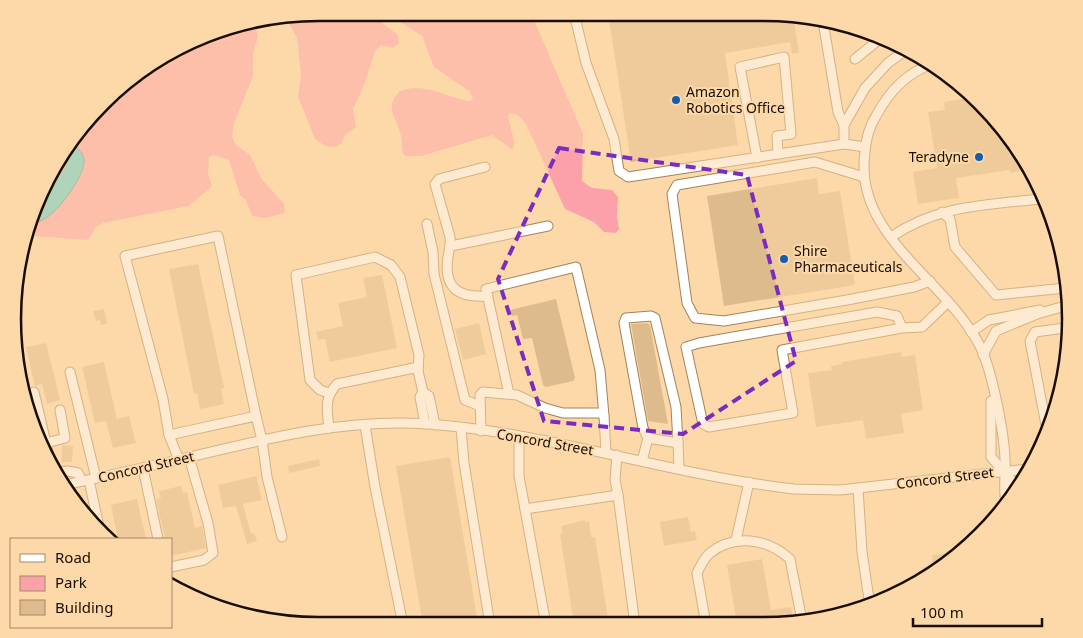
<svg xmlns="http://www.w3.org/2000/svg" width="1083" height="638" viewBox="0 0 1083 638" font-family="'Noto Sans',sans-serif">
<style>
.green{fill:#fca1a9}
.water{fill:#52cece;stroke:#419490}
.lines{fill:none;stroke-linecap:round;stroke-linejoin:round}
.river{stroke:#52cece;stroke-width:15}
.building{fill:#debb8d}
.minor-casing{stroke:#a38356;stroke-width:11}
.minor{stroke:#fff;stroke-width:9}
.marked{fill:none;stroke:#7b2cbf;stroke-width:4;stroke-dasharray:10 6;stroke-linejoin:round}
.poi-dot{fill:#145eae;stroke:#fdd9aa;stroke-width:2}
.labels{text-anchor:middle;stroke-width:4;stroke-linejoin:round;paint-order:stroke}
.poi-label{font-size:14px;fill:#1a0e00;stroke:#fdd9aa;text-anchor:start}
.street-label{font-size:14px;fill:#1a0e00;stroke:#fdd9aa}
.rim{fill:none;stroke:#1a0e00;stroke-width:2.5}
</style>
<rect width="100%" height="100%" fill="#fdd9aa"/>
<g class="green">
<path d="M319 13H369L397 34 399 43 393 48 381 45 375 52 362 90 353 109 356 127 345 135 342 143 336 147 325 146 315 139 298 97 301 75 297 38 286 18Z"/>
<path d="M392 13H531L583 134 582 181 592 188 612 190 618 197 617 216 619 229 616 233 604 232 594 222 565 209 526 124 518 115 510 113 508 116 514 141 513 150 492 135 421 156H405C400 150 403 143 401 136 397 118 383 108 400 91 423 81 448 98 470 101L473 98 469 91 434 67 422 36 397 20Z"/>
<path d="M255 23 258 37 253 54V76L234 123 232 137 236 145 250 155 261 178 284 204 285 213 265 218 252 216 246 200 240 195 229 160 213 155 209 157 208 174 212 186 189 206 103 223 96 227 88 240 34 236 25 240 29 222H32C54 205 109 169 70 143L133 76 221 29Z"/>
<path d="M65 150 73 161 72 171 49 205 35 208Z"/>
</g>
<path class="water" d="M70 143C76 147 83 151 84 160 86 175 55 217 40 221 37 222 32 222 29 222L35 208 49 205 72 171 73 161 64 149Z"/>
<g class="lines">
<path class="river" d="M35 208 49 205 72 171 73 161 64 149"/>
</g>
<g class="building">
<path d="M608 13 793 15 799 53 792 54 790 42 725 53 738 145 631 162Z"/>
<path d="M968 98 1019 149 1026 166H1020L1021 171 1010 173V170L956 178 959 198 918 204 913 172 937 168 928 112 945 110 944 102Z"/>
<path d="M817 178 819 194 840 191 855 285 724 306 707 196Z"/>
<path d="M198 264 224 388 221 389 224 404 200 409 197 393 194 394 169 269Z"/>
<path d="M382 275 397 348 330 362 325 339 318 340 316 332 343 326 338 303 367 297 363 278Z"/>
<path d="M556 299 575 378 573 381 546 387 543 385 532 338 523 339 517 315 512 316 510 310Z"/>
<path d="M104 309 107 324 101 325 100 320 96 321 93 311Z"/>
<path d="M479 323 486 354 463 360 455 329Z"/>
<path d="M647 323 650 325 668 424 648 421 631 324Z"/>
<path d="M46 343 60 400 47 404 42 384 35 386 26 347Z"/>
<path d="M901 352 902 357 915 355 923 410 901 414 904 433 866 439 863 420 816 427 808 373 832 370 831 366 842 364V362Z"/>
<path d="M104 362 117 419 129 416 136 443 113 448 106 421 95 423 82 367Z"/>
<path d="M62 445 73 446 72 462H62Z"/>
<path d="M450 457 478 623 423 625 396 466Z"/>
<path d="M319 459 320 466 289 473 288 466Z"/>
<path d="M256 476 262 500 243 504 251 534 254 533 257 541 247 544 236 506 223 508 218 485Z"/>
<path d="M181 486 183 493 187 492 195 528 202 526 206 548 171 556V539H165L156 499 161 498 159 491Z"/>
<path d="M137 499 146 539H118L111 505Z"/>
<path d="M688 517 691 532 695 531 697 540 664 546 660 522Z"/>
<path d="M585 520V522L589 521 591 537H595L609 625H574L560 534H563L561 526Z"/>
<path d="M963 552 936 571 925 579 923 567 933 566 932 555Z"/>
<path d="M762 559 771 610 791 607 794 623 737 625 727 565Z"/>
</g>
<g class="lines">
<defs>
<g id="minor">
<path d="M574 13 586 63 614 139 619 171 628 177 844 144"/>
<path d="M823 21 838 112 844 125"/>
<path d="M855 59 881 38"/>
<path d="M933 63C906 74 890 90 876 116 869 127 866 139 865 152 853 237 948 280 981 348 992 372 1004 431 1005 459 1006 474 1003 488 1006 504"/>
<path d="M865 147 844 144V125L865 88 888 63 906 50"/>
<path d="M757 158 740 67 784 57 791 134 777 136 778 154"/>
<path d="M485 167 439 179 435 184 450 237C451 245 449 250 448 257 443 289 459 298 488 296"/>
<path d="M864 177 815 162 677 185 672 194 687 303 695 318 724 321 847 300 914 287 930 281"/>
<path d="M942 212 950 219 955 247 996 295 1065 288"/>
<path d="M427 224 433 252 434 274 465 400 480 406"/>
<path d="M891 237C937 205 986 205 1040 199"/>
<path d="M451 246 548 226"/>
<path d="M1062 253 1065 271"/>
<path d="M902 328 782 350 793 413 709 427 703 424 686 347 699 343 877 312 897 316 902 328 922 327 948 302"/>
<path d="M971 332 989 320 1040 310"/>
<path d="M983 355 996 331 1037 314 1065 306"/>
<path d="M70 372 96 478"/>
<path d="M34 392 49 456"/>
<path d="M329 393 320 390 310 380 296 275 375 257 391 265 400 277 419 355 418 371"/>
<path d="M509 394 486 289 576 267 600 370 604 416"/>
<path d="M991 401V457L1014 483 1017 491"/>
<path d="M425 424 420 397 423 392 429 396 435 425"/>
<path d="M365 425 375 487 403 625"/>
<path d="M1046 425 1030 341 1035 332 1065 328"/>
<path d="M329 428C327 410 324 398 337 384L414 368 418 371 423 392"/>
<path d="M461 428 464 463 490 625"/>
<path d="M481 431 480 395 483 392 517 395 545 408 563 413H600L604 416 606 453"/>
<path d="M169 435 163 399 125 256 218 236 256 416"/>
<path d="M519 437V476L525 509 618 495 615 480 617 455"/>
<path d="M648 438 643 428 624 323 626 318 651 316 655 318 676 407 678 443"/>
<path d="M46 443 65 438 60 410"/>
<path d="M179 460 169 435 256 416 262 440 267 477 282 537"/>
<path d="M642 461 648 438 678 443 679 468"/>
<path d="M143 468 158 539"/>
<path d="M58 472 68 471 78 473 82 481"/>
<path d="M89 480 99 527"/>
<path d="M65 485C106 476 148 467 190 457 268 438 348 418 429 424 552 433 671 475 794 489L840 490 1027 469"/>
<path d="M858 488 862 552 870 606"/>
<path d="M618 495 635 625"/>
<path d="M525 509 546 625"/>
<path d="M736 540 749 482"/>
<path d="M171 567 204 560 213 553 208 523 189 457"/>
<path d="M706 625 697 573C700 567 704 558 710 553 734 534 767 538 790 559L802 621"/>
</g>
</defs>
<use href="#minor" class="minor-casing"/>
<use href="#minor" class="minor"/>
</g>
<path d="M0 0H1083V638H0ZM559 148 747 175 796 361 683 434 544 421 498 279Z" fill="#fdd9aa" fill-opacity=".55" fill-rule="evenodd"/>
<path class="marked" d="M559 148 747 175 796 361 683 434 544 421 498 279Z"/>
<g class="poi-dot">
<circle cx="676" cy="100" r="5"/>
<circle cx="979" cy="157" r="5"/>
<circle cx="784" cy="259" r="5"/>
</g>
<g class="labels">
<g class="poi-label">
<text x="686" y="97">Amazon<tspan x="686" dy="16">Robotics Office</tspan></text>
<text x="969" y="162" text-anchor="end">Teradyne</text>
<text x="794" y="256">Shire<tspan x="794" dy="16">Pharmaceuticals</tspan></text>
</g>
<g class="street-label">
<text transform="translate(545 442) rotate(10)" y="5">Concord Street</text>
<text transform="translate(146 467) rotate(-13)" y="5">Concord Street</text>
<text transform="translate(945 478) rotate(-7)" y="5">Concord Street</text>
</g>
</g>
<path d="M0 0H1083V638H0ZM319 21H764A298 298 0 0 1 1062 319V319A298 298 0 0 1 764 617H319A298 298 0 0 1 21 319V319A298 298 0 0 1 319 21Z" fill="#fdd9aa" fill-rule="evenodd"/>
<path class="rim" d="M319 21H764A298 298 0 0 1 1062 319V319A298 298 0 0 1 764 617H319A298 298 0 0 1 21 319V319A298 298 0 0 1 319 21Z"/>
<rect x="10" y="538" width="162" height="90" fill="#fdd9aa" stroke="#a28866"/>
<rect x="20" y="554" width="25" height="8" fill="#ffffff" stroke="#a28866"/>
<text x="55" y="563" font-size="15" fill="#1a0e00">Road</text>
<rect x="20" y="576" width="25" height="15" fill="#fca1a9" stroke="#a28866"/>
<text x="55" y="588" font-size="15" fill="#1a0e00">Park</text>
<rect x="20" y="600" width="25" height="15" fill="#debb8d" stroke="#a28866"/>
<text x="55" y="613" font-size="15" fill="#1a0e00">Building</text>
<path d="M913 618v8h129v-8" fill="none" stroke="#1a0e00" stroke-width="2.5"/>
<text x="920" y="618" font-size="15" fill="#1a0e00" stroke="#fdd9aa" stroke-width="4" paint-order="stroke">100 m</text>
</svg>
